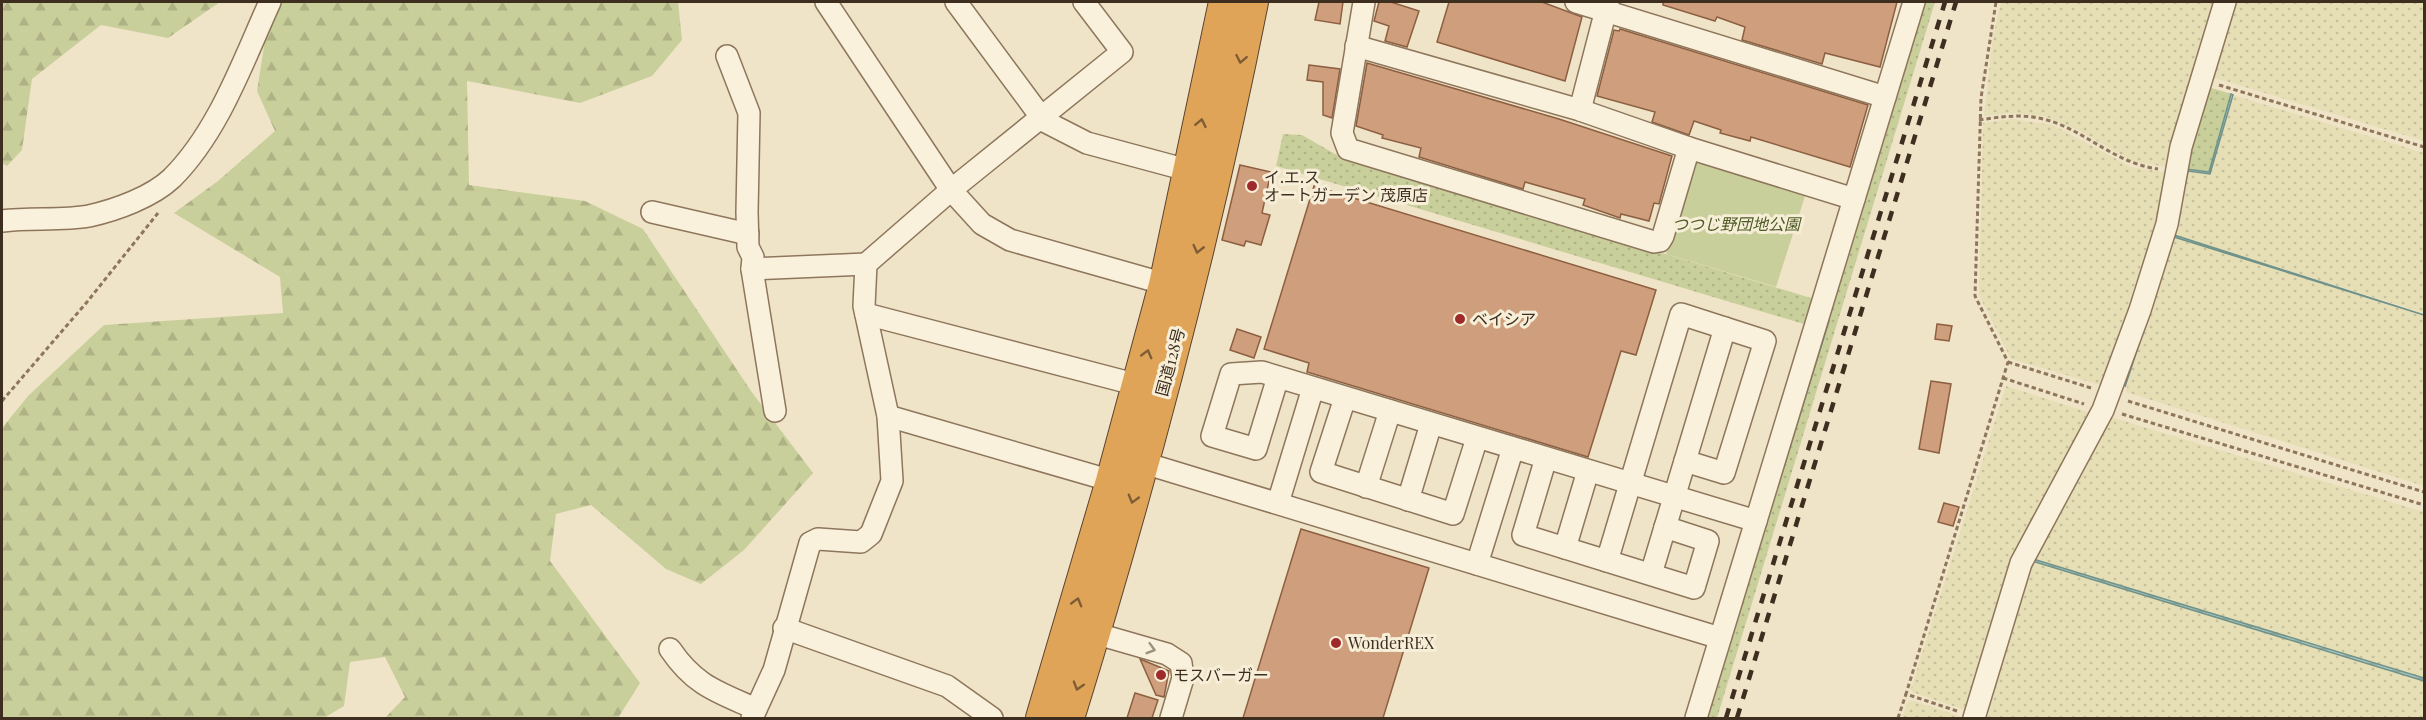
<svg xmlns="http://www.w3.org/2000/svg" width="2426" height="720" viewBox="0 0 2426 720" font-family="'Playfair Display','Noto Sans JP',serif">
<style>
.farmland{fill:url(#farmland-dots)}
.grass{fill:url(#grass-dots)}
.forest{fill:url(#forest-firs)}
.green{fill:#c9cf9b}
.water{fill:url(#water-rules);stroke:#6f938a;stroke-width:1.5}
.building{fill:#cf9f7d;stroke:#8d5f41;stroke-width:1.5}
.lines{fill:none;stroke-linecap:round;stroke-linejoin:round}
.minor-casing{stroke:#8d765c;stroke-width:24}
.highway-casing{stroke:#5b4430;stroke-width:34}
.path{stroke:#8d765c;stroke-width:3;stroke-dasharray:4.5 3;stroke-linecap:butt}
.minor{stroke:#faf1dc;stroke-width:21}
.highway{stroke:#e0a458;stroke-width:32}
.rail{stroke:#3d2e20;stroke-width:4.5;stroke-dasharray:10 10;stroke-linecap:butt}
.oneway{stroke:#7e5d36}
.oneway2{stroke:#9c907e}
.poi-dot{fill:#9e2a2b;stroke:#f7eed8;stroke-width:2}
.labels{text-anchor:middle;stroke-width:6;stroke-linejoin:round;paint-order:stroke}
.poi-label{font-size:16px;fill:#3d2e20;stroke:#f7eed8;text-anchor:start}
.park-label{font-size:16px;font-style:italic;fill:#4d5a26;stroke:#f7eed8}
.street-label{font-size:16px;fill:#3d2e20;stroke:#f7eed8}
</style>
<defs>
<pattern id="farmland-dots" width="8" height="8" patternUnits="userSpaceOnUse" patternTransform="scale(1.5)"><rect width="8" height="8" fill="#e6deb5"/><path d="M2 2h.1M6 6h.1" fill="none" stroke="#c6bf9b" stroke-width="1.8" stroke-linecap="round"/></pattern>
<pattern id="grass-dots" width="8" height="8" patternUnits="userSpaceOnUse" patternTransform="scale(1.5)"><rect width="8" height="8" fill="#c9cf9b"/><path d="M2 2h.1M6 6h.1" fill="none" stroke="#aeb285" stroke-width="1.8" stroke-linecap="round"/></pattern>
<pattern id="forest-firs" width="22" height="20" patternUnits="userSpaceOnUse" patternTransform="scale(1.5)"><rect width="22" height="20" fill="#c9cf9b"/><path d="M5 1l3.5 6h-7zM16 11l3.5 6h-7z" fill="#aeb285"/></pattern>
<pattern id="water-rules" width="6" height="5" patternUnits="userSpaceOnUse" patternTransform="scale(1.5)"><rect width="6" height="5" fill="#a9c4bc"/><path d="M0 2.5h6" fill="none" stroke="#8ba098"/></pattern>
</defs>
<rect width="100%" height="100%" fill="#f0e4c8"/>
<g class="farmland">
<path d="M2001 2H2221L2172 168 2132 161 2076 129 2044 116 2010 113 1984 116 1993 37Z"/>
<path d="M2229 2H2424V141L2205 75Z"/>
<path d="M2233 95 2424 153V313L2174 235 2188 171 2210 174Z"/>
<path d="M2011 119 2053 125 2131 167 2169 173 2154 253 2104 386 2011 359 1979 295 1983 123Z"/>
<path d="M2174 237 2424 315V486L2126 392 2134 355Z"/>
<path d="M2006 386 2091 413 1968 711 1912 692 1911 689Z"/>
<path d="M2111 417 2424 512V678L2033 561 2424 681V718H1993L1984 716 2015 592 2106 419Z"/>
<path d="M1910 701H1914L1965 718H1902L1907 703Z"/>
</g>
<g class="grass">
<path d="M1923 2H1935L1717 718H1706Z"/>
<path d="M2202 85 2231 94 2209 172 2186 169Z"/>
<path d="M1283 134 1302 135 1335 154 1814 299 1807 325 1276 166Z"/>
</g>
<g class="forest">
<path d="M2 2H220L168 38 101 25 32 79 22 150 7 166 2 163Z"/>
<path d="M271 2H678L682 40 652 76 580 103 467 81 469 185 585 201 643 229 751 391 813 473 744 550 701 584 666 569 591 505 556 514 550 561 640 683 618 718H385L405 697 385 657 350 662 344 706 324 718H2V428L28 396 104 325 283 313 280 277 174 213 218 181 275 131 257 91Z"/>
</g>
<path class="green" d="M1698 160 1806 193 1776 287 1666 254 1693 163Z"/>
<g class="water">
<path d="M2231 94 2233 95 2210 174 2188 171 2174 235 2424 315 2174 237 2125 387 2186 169 2209 172Z"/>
<path d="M1827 320 1829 321 1706 718Z"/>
<path d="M2033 559 2424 678V681L2032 561Z"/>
</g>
<g class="building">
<path d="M1319 2H1343L1340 24 1315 20Z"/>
<path d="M1379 2H1391L1419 11 1407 47 1385 41 1389 26 1374 21Z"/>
<path d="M1449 2H1542L1582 17 1565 81 1437 42Z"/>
<path d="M1663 2H1897L1880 67 1825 53 1822 64 1742 40 1745 27 1717 17 1715 21 1663 5Z"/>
<path d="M1620 29 1868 105 1850 167 1751 137 1750 141 1720 133 1721 130 1694 121 1689 135 1652 122 1655 112 1597 96 1614 30 1619 31Z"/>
<path d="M1367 63 1559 119 1672 156 1659 204 1654 203 1649 221 1621 214 1620 218 1583 205 1585 199 1525 182 1523 189 1419 157 1421 148 1382 138 1383 135 1356 126Z"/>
<path d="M1309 65 1340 69 1332 118 1323 115V82L1307 80Z"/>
<path d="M1240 165 1271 172 1262 213 1270 215 1261 245 1246 241 1244 246 1222 240Z"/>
<path d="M1314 186 1656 290 1636 355 1621 351 1588 457 1307 372 1309 363 1264 349Z"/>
<path d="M1937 324 1952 326 1949 341 1935 339Z"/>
<path d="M1237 329 1261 337 1254 358 1230 350Z"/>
<path d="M1931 381 1951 384 1939 453 1919 449Z"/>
<path d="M1944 503 1959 507 1953 526 1938 522Z"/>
<path d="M1301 529 1429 568 1383 718H1243Z"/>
<path d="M1140 659 1169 671 1164 697 1156 695Z"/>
<path d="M1135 693 1158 700 1152 718H1127Z"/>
</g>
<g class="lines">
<defs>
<g id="minor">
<path d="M826 2 951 190 982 224 1010 240 1176 287"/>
<path d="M956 2 1044 121 1087 143 1191 171"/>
<path d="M1364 2 1342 133 1348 149 1654 242 1660 241 1663 236 1689 148"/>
<path d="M1576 2 1885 97"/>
<path d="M1356 46 1580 110 1689 148 1854 199"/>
<path d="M727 56 749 113 747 212 748 247 753 257 752 269 866 264"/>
<path d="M1580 110 1608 2"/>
<path d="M652 212 748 234"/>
<path d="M2 221C30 217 61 221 89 216 116 210 152 197 172 178 219 131 243 61 270 2"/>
<path d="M752 269 775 411"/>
<path d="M866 314 1138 385"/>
<path d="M1278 377 1256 449 1212 436 1231 374 1262 372 1756 521"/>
<path d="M1345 398 1321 472 1453 514 1477 438"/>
<path d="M888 416 1112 481"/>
<path d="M1546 458 1523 535 1694 588 1708 541 1665 527"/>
<path d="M1144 463 1720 638"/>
<path d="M1366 487 1390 411"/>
<path d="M1408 500 1431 424"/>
<path d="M1278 503 1313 388"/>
<path d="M1565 548 1588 471"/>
<path d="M1607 561 1681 314 1765 341 1724 473 1685 461"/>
<path d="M1477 564 1513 448"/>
<path d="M1651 574 1725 328"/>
<path d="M784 628 947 686 992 718"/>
<path d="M1094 633 1167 654 1181 663 1183 678 1171 718"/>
<path d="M670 649C695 686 718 692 756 709"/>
<path d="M752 718 774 670 810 543 818 539 861 542 871 534 892 481 888 416 864 306 866 264 951 190 1122 52 1084 2"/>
<path d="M1696 718 1914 2"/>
<path d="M1974 718 2021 563 2103 410 2140 310 2167 224 2181 147 2225 2"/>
</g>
<g id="highway">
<path d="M1042 718 1112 481 1165 285 1225 2"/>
<path d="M1068 718C1141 482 1204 244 1252 2"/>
</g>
</defs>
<use href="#minor" class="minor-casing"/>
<use href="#highway" class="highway-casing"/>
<g class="path">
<path d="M2219 85 2424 147"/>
<path d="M1979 120C1999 117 2019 114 2039 118 2083 127 2110 162 2158 169"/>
<path d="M2008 362 2091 388"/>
<path d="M2003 378 2084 404"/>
<path d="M2 401 87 302 158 213"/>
<path d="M2128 401 2424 492"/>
<path d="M2122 414 2424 505"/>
<path d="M1957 711 1906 694 2008 362 1975 296 1981 98 1996 2"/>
<path d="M1898 718 1906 694"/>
</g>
<use href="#minor" class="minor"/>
<use href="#highway" class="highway"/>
<g class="rail">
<path d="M1726 718 1945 2"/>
<path d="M1737 718 1956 2"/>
</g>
</g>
<defs><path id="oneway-chevron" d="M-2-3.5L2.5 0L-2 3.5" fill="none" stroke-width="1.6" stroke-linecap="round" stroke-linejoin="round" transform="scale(1.5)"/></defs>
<g class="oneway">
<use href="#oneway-chevron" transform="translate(1241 59) rotate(101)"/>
<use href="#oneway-chevron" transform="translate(1201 123) rotate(-78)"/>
<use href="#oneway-chevron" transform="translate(1198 249) rotate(103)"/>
<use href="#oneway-chevron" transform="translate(1147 354) rotate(-75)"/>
<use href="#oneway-chevron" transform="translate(1133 499) rotate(106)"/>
<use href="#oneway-chevron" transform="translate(1077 602) rotate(-74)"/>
<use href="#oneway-chevron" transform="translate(1078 686) rotate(107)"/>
</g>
<use class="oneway2" href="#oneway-chevron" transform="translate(1151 649) rotate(16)"/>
<g class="poi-dot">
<circle cx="1252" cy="186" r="6"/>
<circle cx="1460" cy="319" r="6"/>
<circle cx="1336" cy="643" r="6"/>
<circle cx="1161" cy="675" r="6"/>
</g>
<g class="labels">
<g class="poi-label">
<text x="1264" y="183">イ.エ.ス<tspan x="1264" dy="18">オートガーデン 茂原店</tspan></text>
<text x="1472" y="325">ベイシア</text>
<text x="1348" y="649">WonderREX</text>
<text x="1173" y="681">モスバーガー</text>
</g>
<g class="park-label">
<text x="1736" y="230">つつじ野団地公園</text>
</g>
<g class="street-label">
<text transform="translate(1170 362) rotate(-75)" y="6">国道128号</text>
</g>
</g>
<rect width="2426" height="720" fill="none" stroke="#3d2e20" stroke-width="6"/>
</svg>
